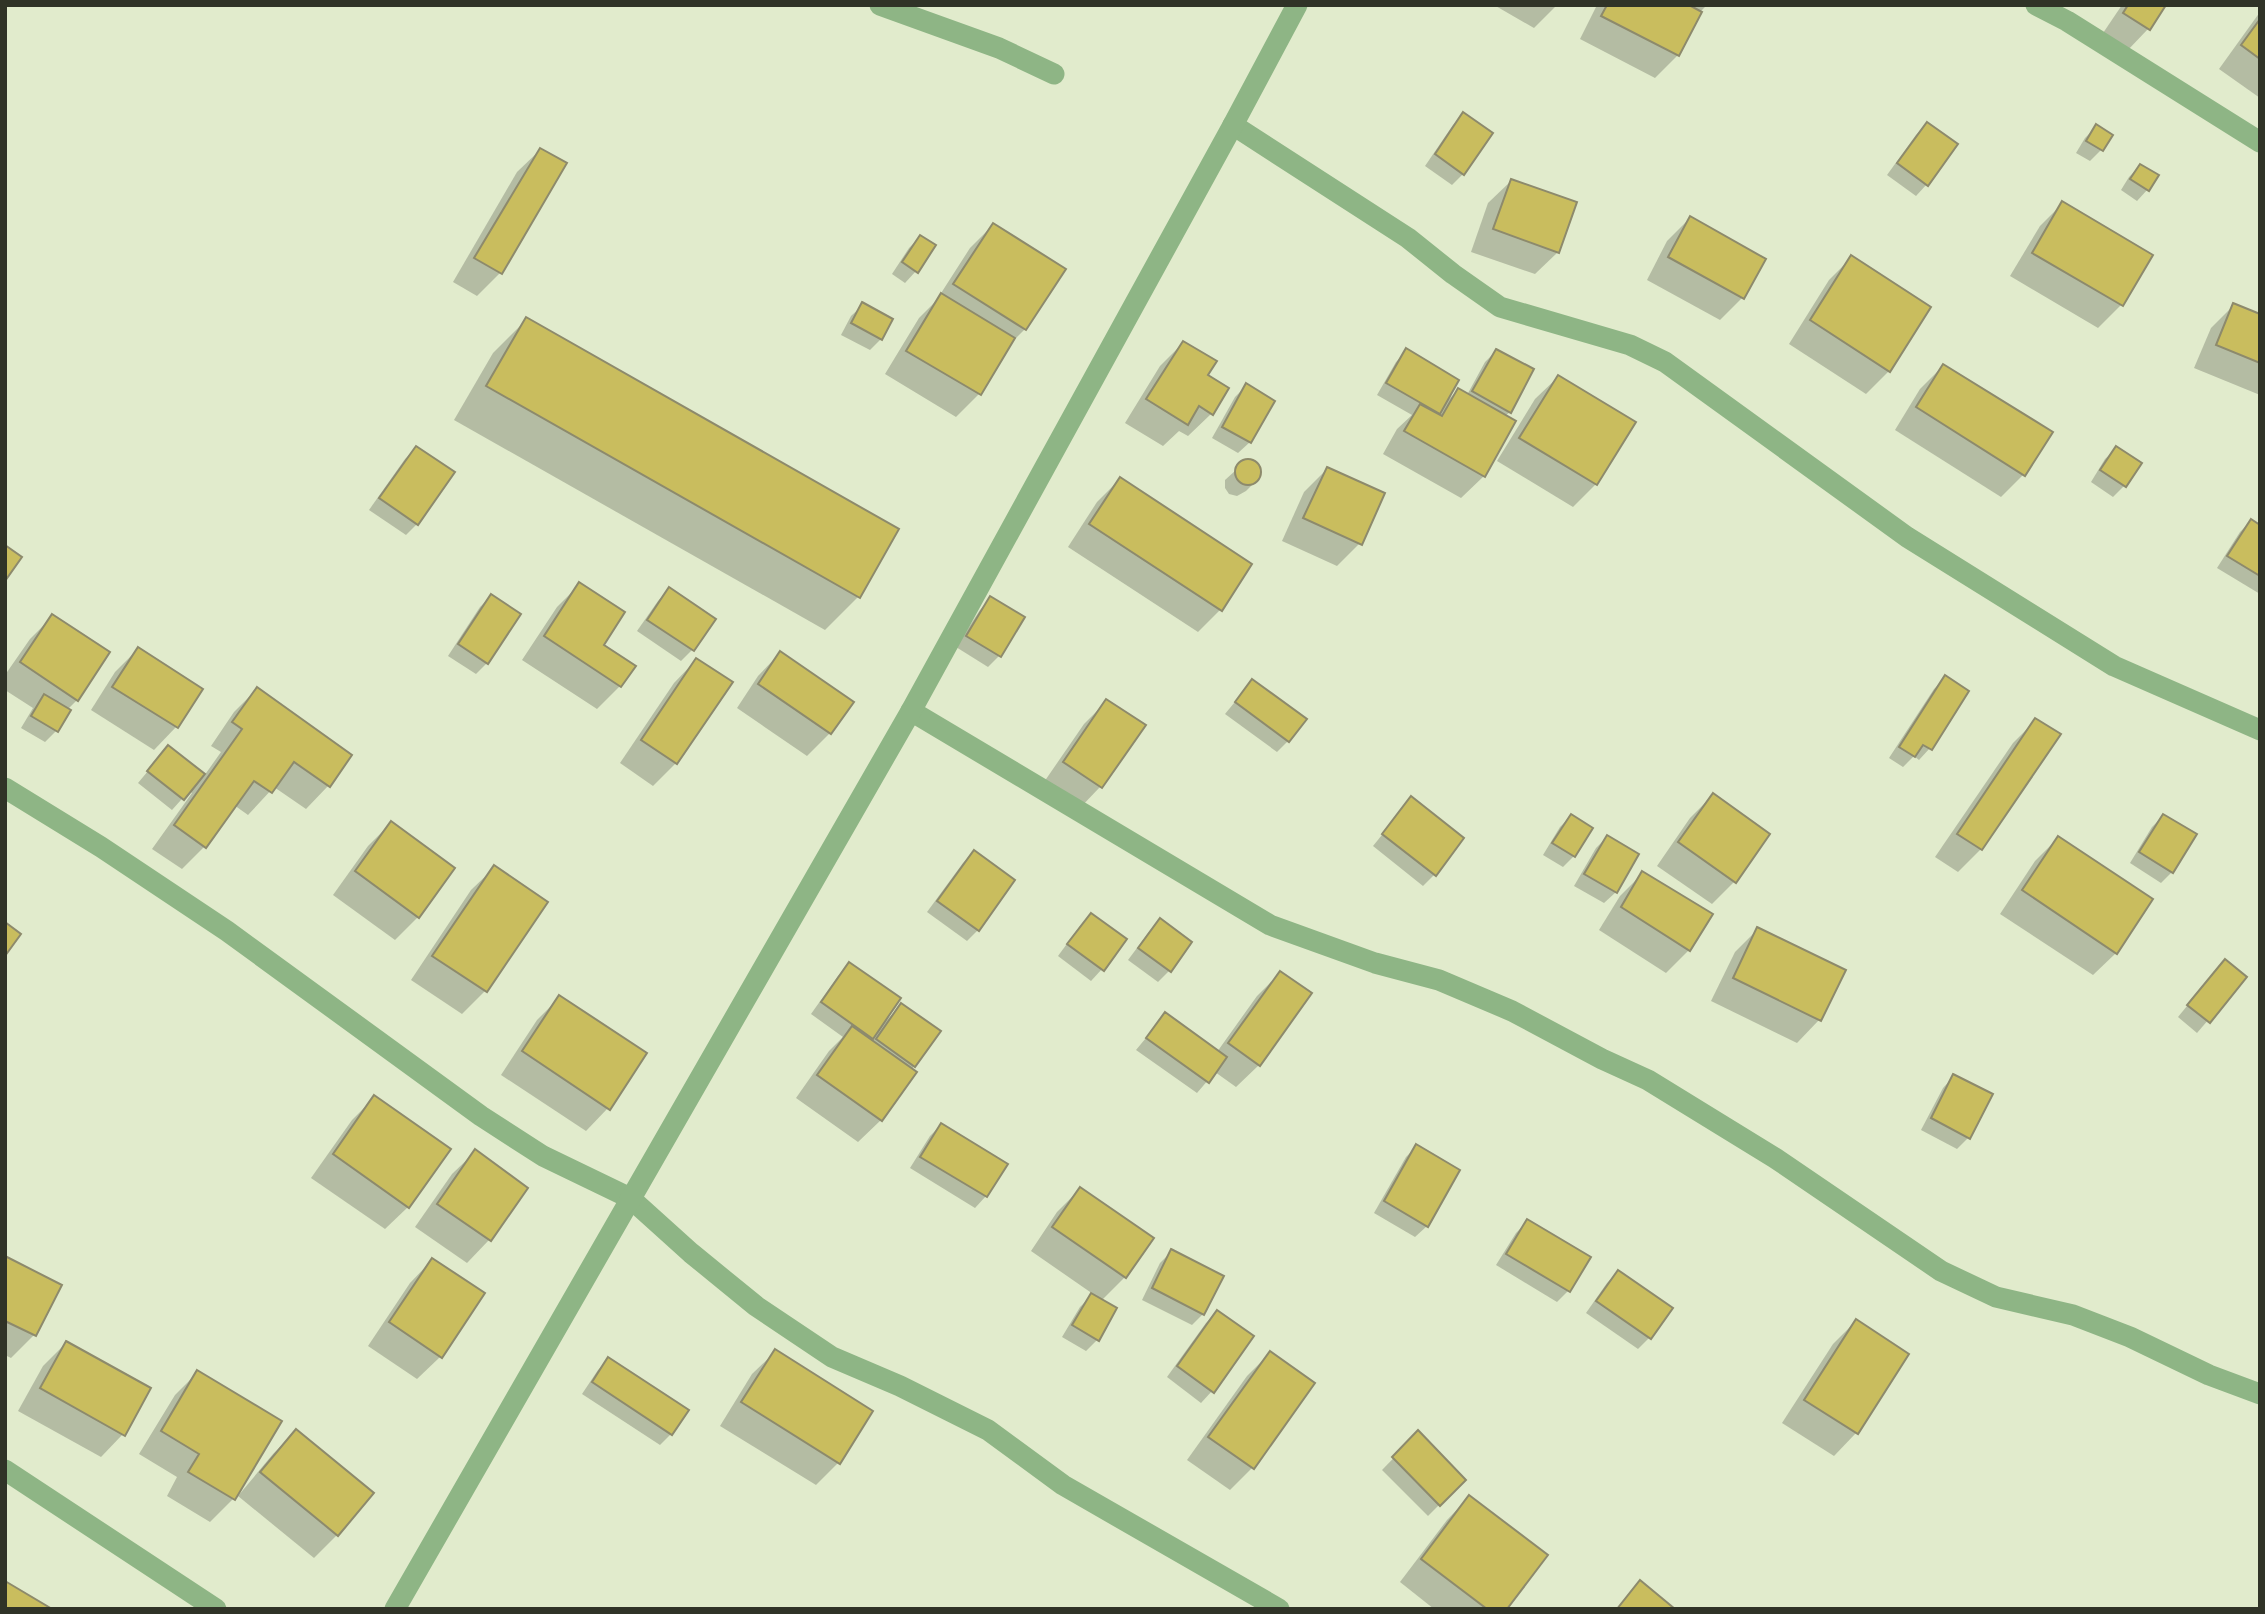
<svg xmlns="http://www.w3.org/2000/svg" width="2265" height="1614" viewBox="0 0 2265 1614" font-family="'Libre Baskerville',serif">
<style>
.shadow{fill:#0003;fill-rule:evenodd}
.building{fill:#c9bd5e;stroke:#8d8a6c;stroke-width:2}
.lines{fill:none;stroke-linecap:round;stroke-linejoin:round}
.minor{stroke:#8eb585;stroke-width:21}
</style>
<rect width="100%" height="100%" fill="#e1ebcc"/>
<g class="shadow">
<path d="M1494 5H1557L1534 28Z"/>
<path d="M1597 5H1707L1699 13 1678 55 1655 78 1580 39Z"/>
<path d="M2122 5H2164L2148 29 2126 52 2101 36Z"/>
<path d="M2260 12V98L2219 69Z"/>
<path d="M1464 114 1463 174 1452 185 1425 166 1453 125Z"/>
<path d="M1927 124V184L1916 196 1887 175 1916 135Z"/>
<path d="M2096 127 2111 135 2101 150 2090 161 2076 153 2085 138Z"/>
<path d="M540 150 500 273 477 296 453 282 517 172Z"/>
<path d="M2140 166 2148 189 2137 201 2121 190 2129 177Z"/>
<path d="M1511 181 1558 252 1535 274 1471 252 1488 203Z"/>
<path d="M2063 203 2151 255 2121 305 2098 328 2010 276 2040 226Z"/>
<path d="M1690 218 1743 297 1720 320 1647 280 1667 241Z"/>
<path d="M993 225 1063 269 1025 329 1009 345 979 394 956 417 885 374 919 318 936 301 970 248Z"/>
<path d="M920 237 916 271 905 283 892 274 909 248Z"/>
<path d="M1852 257 1889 371 1866 394 1789 344 1829 280Z"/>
<path d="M863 305 881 339 870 350 841 335 851 316Z"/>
<path d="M2234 305 2260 316V395L2194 368 2211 328Z"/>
<path d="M526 320 858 597 825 630 454 420 493 353Z"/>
<path d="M1183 343 1211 414 1188 436 1179 431 1163 446 1125 423 1160 366Z"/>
<path d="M1407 351 1445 403 1458 390 1467 395 1485 362 1496 351 1510 412 1505 416 1484 476 1461 498 1383 454 1397 429 1412 415 1377 395 1396 362Z"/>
<path d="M1943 366 2024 474 2001 497 1895 430 1920 389Z"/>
<path d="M1558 377 1596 484 1573 507 1497 461 1535 399Z"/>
<path d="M1246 386 1250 442 1238 453 1212 438 1235 397Z"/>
<path d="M416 448 417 524 406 535 369 510 405 459Z"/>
<path d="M2117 448 2139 463 2124 486 2113 497 2091 482 2105 459Z"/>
<path d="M1246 461 1254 462 1260 471 1258 479 1246 491 1237 496 1229 494 1225 488V480Z"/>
<path d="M1327 469 1360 543 1337 566 1282 541 1304 492Z"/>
<path d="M1120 479 1220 610 1198 632 1068 547 1097 502Z"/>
<path d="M2251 521 2260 527V594L2217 568 2240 532Z"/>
<path d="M579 585 601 645 620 686 597 709 522 660 557 607Z"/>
<path d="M669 589 713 619 692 650 681 661 637 631 658 601Z"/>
<path d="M491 596 487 663 476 674 448 656 480 607Z"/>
<path d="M991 598 999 656 988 667 956 647 980 610Z"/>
<path d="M53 616 77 700 67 710 56 731 45 742 21 728 33 708 5 690V675L30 639Z"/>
<path d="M138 649 201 689 176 727 154 750 91 710 115 672Z"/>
<path d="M780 653 852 702 830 733 807 756 737 708 758 676Z"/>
<path d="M696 660 676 763 653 786 620 763 674 683Z"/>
<path d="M1945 678 1930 748 1919 760 1914 756 1903 767 1889 758 1934 689Z"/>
<path d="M1252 681 1288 741 1277 752 1225 714Z"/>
<path d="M257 689 350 755 328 786 306 809 274 787 248 815 234 805 204 847 182 869 152 849 192 793 189 791 172 810 138 783 168 747 204 776 221 752 211 746 234 712Z"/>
<path d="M1107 701 1144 726 1100 787 1078 810 1042 785 1084 724Z"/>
<path d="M2036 720 1981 849 1958 872 1935 857 2013 743Z"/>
<path d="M1713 795 1734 882 1712 904 1657 866 1690 818Z"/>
<path d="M1411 799 1434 875 1423 886 1373 846Z"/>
<path d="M1571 816 1574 856 1563 867 1543 855 1560 827Z"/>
<path d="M2163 816 2172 872 2161 883 2130 863 2152 827Z"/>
<path d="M391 823 453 868 418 917 395 940 333 895 368 846Z"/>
<path d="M1607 837 1616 892 1604 903 1574 886 1596 848Z"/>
<path d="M2058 838 2116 953 2093 975 2000 914 2035 861Z"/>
<path d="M974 852 978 930 967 941 927 912 963 863Z"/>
<path d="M494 868 545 902 485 991 462 1014 411 980 471 890Z"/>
<path d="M1643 873 1689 950 1666 973 1599 930 1620 896Z"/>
<path d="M1091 915 1102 969 1091 981 1058 956 1080 926Z"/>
<path d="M1161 921 1190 942 1169 971 1158 982 1128 960 1149 932Z"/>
<path d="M1758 929 1843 971 1819 1020 1797 1043 1711 1001 1735 952Z"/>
<path d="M849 964 885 1022 901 1005 914 1066 881 1120 858 1142 796 1098 829 1051 843 1037 811 1014 838 976ZM877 1032 878 1033 872 1042 869 1040Z"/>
<path d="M1280 973 1259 1065 1236 1087 1215 1072 1197 1093 1136 1050 1165 1015 1217 1052 1257 996Z"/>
<path d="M2214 973 2245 977 2197 1033 2178 1017Z"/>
<path d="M559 998 608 1108 586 1131 501 1075 537 1020Z"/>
<path d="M1954 1076 1968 1138 1957 1149 1921 1130 1943 1088Z"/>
<path d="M374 1098 408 1207 385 1229 311 1178 352 1120Z"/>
<path d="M941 1125 1006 1165 986 1196 975 1208 910 1168 930 1136Z"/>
<path d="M1417 1146 1427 1226 1415 1237 1374 1213 1406 1157Z"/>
<path d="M475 1152 526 1188 489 1240 467 1263 415 1227 452 1174Z"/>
<path d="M1080 1189 1125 1277 1101 1301 1097 1340 1086 1351 1062 1337 1080 1307 1093 1294 1031 1251 1057 1212Z"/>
<path d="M1527 1222 1588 1258 1568 1291 1557 1302 1496 1265 1516 1233Z"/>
<path d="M1171 1252 1203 1314 1192 1325 1142 1300 1160 1263Z"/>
<path d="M5 1258 60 1286 34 1335 11 1358 5 1355Z"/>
<path d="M432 1260 440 1357 417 1379 368 1346 410 1283Z"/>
<path d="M1618 1272 1670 1308 1649 1338 1638 1349 1586 1313 1607 1283Z"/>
<path d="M1217 1312 1212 1391 1201 1403 1167 1377 1206 1323Z"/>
<path d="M1856 1321 1907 1355 1856 1433 1834 1456 1782 1423 1833 1344Z"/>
<path d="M66 1343 123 1434 101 1457 18 1411 43 1366Z"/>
<path d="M775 1352 838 1463 816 1485 720 1426 752 1374Z"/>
<path d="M1270 1353 1253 1467 1230 1490 1187 1460 1247 1376Z"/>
<path d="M609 1359 671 1434 660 1445 582 1394 598 1370Z"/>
<path d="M198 1372 280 1422 233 1499 210 1522 167 1496 177 1477 139 1454 175 1395Z"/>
<path d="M296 1431 337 1535 314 1558 238 1496 273 1454Z"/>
<path d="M1418 1433 1464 1480 1428 1516 1382 1470Z"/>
<path d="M1469 1497 1505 1609H1434L1400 1582 1447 1520Z"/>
</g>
<g class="building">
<path d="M1607 5H1689L1702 12 1679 56 1601 16Z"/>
<path d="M2128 5H2166L2150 30 2123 13Z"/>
<path d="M2260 19V59L2241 45Z"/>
<path d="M1463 112 1493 133 1464 175 1435 154Z"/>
<path d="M1927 122 1958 144 1928 186 1897 163Z"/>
<path d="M2096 124 2113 135 2103 151 2086 141Z"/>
<path d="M540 148 567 163 502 274 474 258Z"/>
<path d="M2140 164 2159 175 2149 191 2130 179Z"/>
<path d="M1511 179 1577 202 1559 253 1493 229Z"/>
<path d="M2062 201 2153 255 2123 306 2032 253Z"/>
<path d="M1690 216 1766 259 1744 299 1668 257Z"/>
<path d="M993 223 1066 269 1026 330 953 284Z"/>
<path d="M920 235 936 245 918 273 902 262Z"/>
<path d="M1851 255 1931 307 1890 372 1810 320Z"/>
<path d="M941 293 1015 338 981 395 906 351Z"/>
<path d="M862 302 893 319 882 340 851 323Z"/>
<path d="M2233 303 2260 314V363L2216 345Z"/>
<path d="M526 317 899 529 860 598 486 386Z"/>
<path d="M1183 341 1217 361 1208 375 1229 388 1213 415 1199 406 1188 425 1146 399Z"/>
<path d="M1406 348 1459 380 1440 414 1386 383Z"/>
<path d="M1496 349 1534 369 1511 413 1472 391Z"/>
<path d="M1943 364 2053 432 2025 476 1916 407Z"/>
<path d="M1558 375 1636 422 1597 485 1519 438Z"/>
<path d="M1246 383 1275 401 1251 443 1222 427Z"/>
<path d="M1458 388 1516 421 1485 477 1404 431 1420 404 1442 416Z"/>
<path d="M416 446 455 472 418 525 379 498Z"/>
<path d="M2116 446 2142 463 2126 487 2100 470Z"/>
<circle cx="1248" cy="472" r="13"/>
<path d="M1327 467 1385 493 1362 545 1303 518Z"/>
<path d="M1120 477 1252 564 1222 611 1089 524Z"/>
<path d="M2251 519 2260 525V576L2227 556Z"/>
<path d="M5 545 22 557 5 581Z"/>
<path d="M579 582 625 612 604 645 636 666 621 687 544 636Z"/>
<path d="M669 587 716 619 694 651 647 620Z"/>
<path d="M491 594 521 614 488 664 458 644Z"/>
<path d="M990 596 1025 617 1001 657 966 636Z"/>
<path d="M52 614 110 652 78 701 20 662Z"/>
<path d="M138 647 203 689 178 728 112 687Z"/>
<path d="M780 651 854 702 831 734 758 684Z"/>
<path d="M696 658 733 682 677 764 641 740Z"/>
<path d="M1945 675 1969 691 1932 750 1923 745 1915 757 1899 747Z"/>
<path d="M1252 679 1307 719 1289 742 1235 702Z"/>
<path d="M257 687 352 755 330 787 294 762 272 793 254 781 206 848 174 825 242 729 232 722Z"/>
<path d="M44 694 71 710 58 732 31 716Z"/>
<path d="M1106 699 1146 725 1102 788 1063 762Z"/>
<path d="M2035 718 2061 734 1982 850 1957 834Z"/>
<path d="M168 745 205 774 184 800 147 771Z"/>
<path d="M1713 793 1770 834 1736 883 1678 842Z"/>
<path d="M1411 796 1464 838 1436 876 1382 834Z"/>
<path d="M1571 814 1593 828 1575 857 1552 843Z"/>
<path d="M2163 814 2197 834 2173 873 2139 852Z"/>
<path d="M391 821 455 868 419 918 355 871Z"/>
<path d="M1607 835 1639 854 1617 893 1584 874Z"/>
<path d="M2058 836 2153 899 2117 954 2022 890Z"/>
<path d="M974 850 1015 880 979 931 937 901Z"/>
<path d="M494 865 548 902 487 992 432 956Z"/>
<path d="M1642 871 1713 914 1690 951 1621 907Z"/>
<path d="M1091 913 1127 939 1104 971 1067 944Z"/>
<path d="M1160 918 1192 942 1171 972 1138 948Z"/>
<path d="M5 922 21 934 5 956Z"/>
<path d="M1757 927 1846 970 1821 1021 1733 978Z"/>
<path d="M2225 959 2247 977 2210 1023 2187 1005Z"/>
<path d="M849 962 901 998 873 1039 821 1002Z"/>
<path d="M1280 971 1312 993 1260 1066 1228 1043Z"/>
<path d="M559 995 647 1053 610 1110 522 1051Z"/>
<path d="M901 1003 941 1031 915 1067 876 1039Z"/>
<path d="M1165 1012 1227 1057 1209 1083 1146 1038Z"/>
<path d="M852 1026 917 1072 882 1121 817 1075Z"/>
<path d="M1953 1074 1993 1094 1970 1139 1931 1118Z"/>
<path d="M374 1095 451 1149 409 1208 333 1154Z"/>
<path d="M941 1123 1008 1164 987 1197 920 1157Z"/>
<path d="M1416 1144 1460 1170 1428 1227 1384 1201Z"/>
<path d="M475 1149 528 1188 491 1241 437 1204Z"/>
<path d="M1080 1187 1154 1238 1126 1278 1052 1227Z"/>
<path d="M1527 1219 1591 1257 1570 1292 1506 1254Z"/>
<path d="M1171 1249 1224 1276 1204 1315 1152 1288Z"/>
<path d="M5 1256 62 1285 36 1336 5 1321Z"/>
<path d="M432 1258 485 1293 442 1358 389 1322Z"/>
<path d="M1618 1270 1673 1308 1651 1339 1596 1301Z"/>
<path d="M1091 1293 1117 1308 1099 1341 1072 1325Z"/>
<path d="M1217 1310 1254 1336 1214 1393 1177 1366Z"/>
<path d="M1856 1319 1909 1354 1858 1434 1804 1400Z"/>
<path d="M66 1341 151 1388 125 1436 40 1388Z"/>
<path d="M775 1349 873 1411 840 1464 741 1402Z"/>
<path d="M1270 1351 1315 1383 1254 1469 1208 1437Z"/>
<path d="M608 1357 689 1410 672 1435 592 1382Z"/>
<path d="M197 1370 282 1421 235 1500 188 1472 199 1454 161 1431Z"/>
<path d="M296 1429 374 1493 338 1536 260 1472Z"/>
<path d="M1418 1430 1466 1480 1440 1506 1392 1457Z"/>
<path d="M1469 1495 1548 1555 1507 1609H1487L1421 1559Z"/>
<path d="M1640 1580 1675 1609H1617Z"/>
<path d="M5 1581 52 1609H5Z"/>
</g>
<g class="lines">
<g class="minor">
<path d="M880 5 999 48 1054 74"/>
<path d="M2036 5 2067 21 2260 142"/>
<path d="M1233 125 1408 238 1453 274 1500 307 1630 345 1665 362 1907 537 2114 666 2260 730"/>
<path d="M911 711 1270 925 1375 963 1439 980 1512 1011 1602 1059 1648 1080 1775 1158 1941 1271 1996 1297 2073 1315 2130 1337 2209 1375 2260 1394"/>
<path d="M5 788 101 847 227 931 481 1116 543 1156 630 1198 691 1253 756 1306 832 1357 900 1386 988 1430 1063 1485 1279 1609"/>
<path d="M5 1470 216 1609"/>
<path d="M395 1609 911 711 1233 125 1297 5"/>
</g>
</g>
<rect width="2265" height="1614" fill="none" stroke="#303327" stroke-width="14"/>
</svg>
